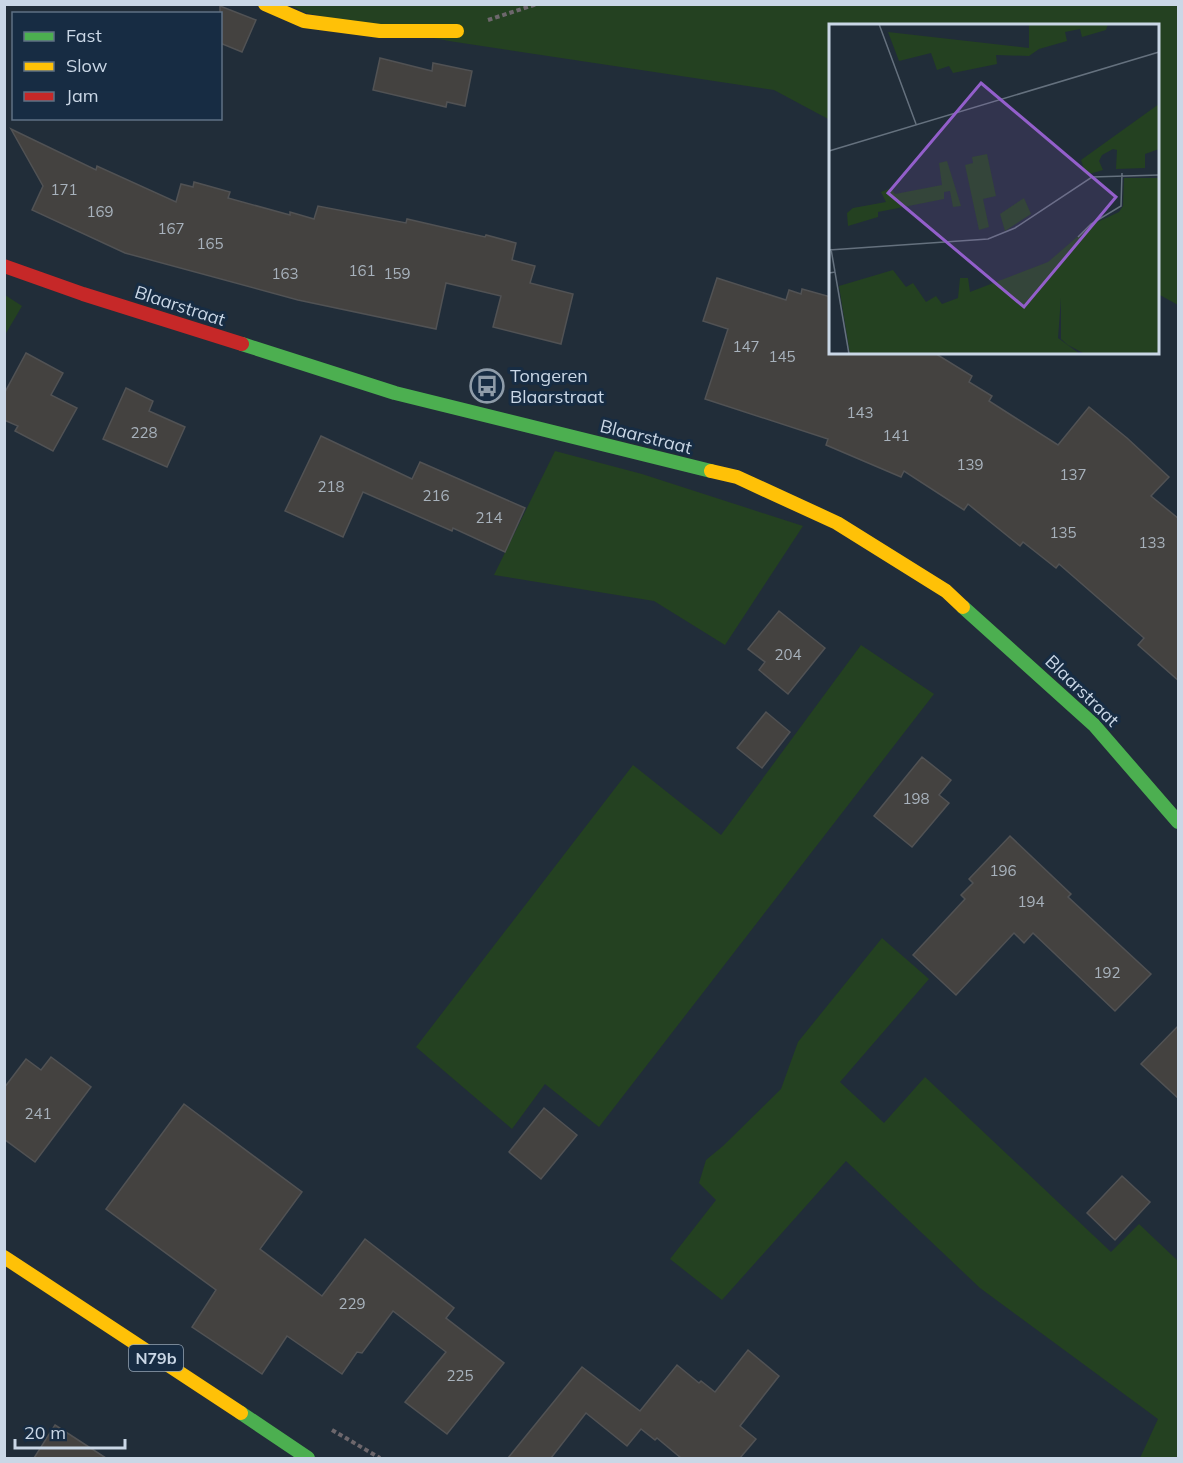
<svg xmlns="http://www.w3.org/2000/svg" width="1183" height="1463" viewBox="0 0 1183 1463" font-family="Mulish,sans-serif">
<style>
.green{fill:#244121}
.building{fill:#444240;stroke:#515254;stroke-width:1.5}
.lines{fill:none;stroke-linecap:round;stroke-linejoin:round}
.path{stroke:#6d676c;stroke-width:4;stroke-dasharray:4.5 3;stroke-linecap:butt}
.fast{stroke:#4caf50;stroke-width:14}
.slow{stroke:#ffc107;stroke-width:14}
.jam{stroke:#c62828;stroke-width:14}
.labels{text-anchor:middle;stroke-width:6;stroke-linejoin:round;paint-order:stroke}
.number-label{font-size:15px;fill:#a8b2bc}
.shield{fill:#172c43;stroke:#94a4b5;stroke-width:1.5}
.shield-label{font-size:16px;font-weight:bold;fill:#cad7e6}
.street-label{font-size:18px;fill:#cad7e6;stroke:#172c43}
.poi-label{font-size:18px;fill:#cad7e6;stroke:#172c43;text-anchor:start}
.inset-road{fill:none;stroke:#65717e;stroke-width:1.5}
.view{fill:#935fcb;fill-opacity:0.15;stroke:#935fcb;stroke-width:3}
.inset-edge{fill:none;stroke:#cad7e6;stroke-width:3}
</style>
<rect width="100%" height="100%" fill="#212d39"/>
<g class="green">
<path d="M290 5H1178V305L1158 294V26H830V120L774 90 449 41 306 13Z"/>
<path d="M5 295 22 306 5 335Z"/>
<path d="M555 451 642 474 803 526 725 645 654 601 494 575Z"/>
<path d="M861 645 934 694 599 1127 545 1084 512 1129 416 1047 633 765 721 835Z"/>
<path d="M882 938 929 979 840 1082 884 1123 925 1077 1111 1252 1139 1224 1178 1261V1458H1140L1158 1419 980 1288 846 1161 722 1300 670 1259 716 1200 699 1183 706 1160 723 1146 781 1089 798 1042Z"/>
</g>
<g class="building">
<path d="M220 6 256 20 242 52 220 43Z"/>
<path d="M380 58 432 71 433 63 472 71 465 106 447 102 446 107 373 90Z"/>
<path d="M11 129 96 170 97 166 176 202 181 184 193 187 194 182 230 192 228 198 290 215V212L314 219 318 206 406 223 407 219 485 237 486 235 516 243 512 260 535 266 530 283 573 294 561 344 493 327 501 296 446 283 436 329 298 300 125 253 32 210 43 186Z"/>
<path d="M717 278 786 300 789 290 801 294 802 289 831 297V352H933L972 376 969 382 992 396 989 401 1058 445 1089 407 1127 438 1169 477 1151 496 1179 519V681L1138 645 1144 638 1059 564 1056 568 1023 542 1020 546 968 504 964 510 904 471 901 477 826 445 828 439 705 399 728 329 703 321Z"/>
<path d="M26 353 63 373 51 395 77 408 53 451 15 431 18 426 4 420V394Z"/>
<path d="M126 388 153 401 149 411 185 427 167 467 103 439Z"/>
<path d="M321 436 412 479 420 462 525 508 505 552 453 528 452 531 363 492 343 537 285 511Z"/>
<path d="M779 611 825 648 788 694 759 670 765 662 748 649Z"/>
<path d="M766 712 790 732 762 768 737 748Z"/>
<path d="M922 757 951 780 939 795 949 803 912 847 874 816Z"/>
<path d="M1010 836 1071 894 1068 897 1151 974 1115 1011 1033 933 1024 943 1014 933 956 995 913 955 965 899 961 895 973 883 969 879Z"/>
<path d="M1179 1025V1099L1141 1064Z"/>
<path d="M51 1057 91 1087 35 1162 4 1139V1088L26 1059 41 1070Z"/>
<path d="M184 1104 302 1192 260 1249 322 1296 365 1239 454 1308 446 1318 504 1363 447 1434 405 1402 446 1352 393 1311 362 1353 357 1352 342 1374 287 1336 262 1374 192 1327 216 1290 106 1209Z"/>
<path d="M544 1108 577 1135 541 1179 509 1152Z"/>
<path d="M1122 1176 1150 1202 1115 1240 1087 1213Z"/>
<path d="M748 1350 779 1376 740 1426 756 1439 740 1458H681L657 1438 655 1440 641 1429 627 1446 586 1413 551 1458H508L582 1367 640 1411 677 1365 699 1383 701 1381 715 1392Z"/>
<path d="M55 1425 106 1458H34Z"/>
</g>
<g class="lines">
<g class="path">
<path d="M488 20 537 4"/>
<path d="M332 1430 380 1458"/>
</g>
<g class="fast">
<path d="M242 344 395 393 711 471"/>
<path d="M963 607 1094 725 1178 822"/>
<path d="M241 1413 308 1458"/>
</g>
<g class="slow">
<path d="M265 4 304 21 380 31H457"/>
<path d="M711 471 737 477 837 523 946 591 963 607"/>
<path d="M4 1257 241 1413"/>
</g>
<path class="jam" d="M4 266 83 294 242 344"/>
</g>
<defs>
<symbol id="bus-ring" viewBox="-11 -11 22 22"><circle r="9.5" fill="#172c43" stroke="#8f9ca9" stroke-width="1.5"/><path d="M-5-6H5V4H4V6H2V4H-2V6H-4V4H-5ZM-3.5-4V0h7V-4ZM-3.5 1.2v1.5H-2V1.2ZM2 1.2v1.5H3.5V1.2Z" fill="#8f9ca9"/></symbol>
</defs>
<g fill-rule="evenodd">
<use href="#bus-ring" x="468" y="367" width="38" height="38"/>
</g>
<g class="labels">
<g class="number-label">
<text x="64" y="195">171</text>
<text x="100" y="217">169</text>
<text x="171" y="234">167</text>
<text x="210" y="249">165</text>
<text x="362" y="276">161</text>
<text x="285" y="279">163</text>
<text x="397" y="279">159</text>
<text x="746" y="352">147</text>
<text x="782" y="362">145</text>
<text x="860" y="418">143</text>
<text x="144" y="438">228</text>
<text x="896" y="441">141</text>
<text x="970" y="470">139</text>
<text x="1073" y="480">137</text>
<text x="331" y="492">218</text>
<text x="436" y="501">216</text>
<text x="489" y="523">214</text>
<text x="1063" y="538">135</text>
<text x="1152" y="548">133</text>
<text x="788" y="660">204</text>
<text x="916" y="804">198</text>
<text x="1003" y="876">196</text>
<text x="1031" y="907">194</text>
<text x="1107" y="978">192</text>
<text x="38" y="1119">241</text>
<text x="352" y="1309">229</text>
<text x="460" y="1381">225</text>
</g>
<rect class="shield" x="129" y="1345" width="54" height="26" rx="4.5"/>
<g class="shield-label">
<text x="156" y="1364">N79b</text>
</g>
<g class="street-label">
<text transform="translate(180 306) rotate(18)" y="6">Blaarstraat</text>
<text transform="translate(646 437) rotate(14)" y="6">Blaarstraat</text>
<text transform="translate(1082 691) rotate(44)" y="6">Blaarstraat</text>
</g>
<g class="poi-label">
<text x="510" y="382">Tongeren<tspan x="510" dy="21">Blaarstraat</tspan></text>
</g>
</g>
<g transform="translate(829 24)">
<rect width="330" height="330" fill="#212d39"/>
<path d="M200 0H279L277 6 253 13 251 5 236 8 238 17 210 25 200 32 167 31 168 40 124 49 120 42 108 46 102 29 70 37 59 8 200 24ZM330 80V125L316 130V144L287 145 288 126 284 125 273 131 270 137 274 146 257 151 252 136ZM158 130 167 172 154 175 160 203 150 206 136 141 144 139 143 133ZM118 137 132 182 124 183 121 167 115 168V175L49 188V193L19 202 18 189 24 184 57 178 52 168 62 164 66 170 113 161 110 139ZM295 154H330V330H256L239 321 232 315V274L229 314 251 330H21L10 262 64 246 77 263 84 259 97 278 107 272 113 280 129 274 131 254H139L141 268 219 238 262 201 290 188 294 182ZM195 174 202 190 176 207 171 190Z" fill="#244121"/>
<path class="inset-road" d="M50 0 87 100M0 127 330 28M249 213 262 200 292 182 293 149M2 225 6 248M0 226 159 215 186 204 263 153 330 151M0 249 6 248 20 330"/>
<path class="view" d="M152 59 287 173 195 283 59 169Z"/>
<rect width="330" height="330" class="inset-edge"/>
</g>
<rect width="1183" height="1463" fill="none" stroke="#cad7e6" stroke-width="12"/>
<rect x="12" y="12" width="210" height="108" fill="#172c43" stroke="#5f7084" stroke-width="1.5"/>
<rect x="24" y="32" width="30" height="9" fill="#4caf50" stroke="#5f7084" stroke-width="1.5"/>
<text x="66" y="42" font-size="18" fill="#cad7e6">Fast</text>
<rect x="24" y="62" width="30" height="9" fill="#ffc107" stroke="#5f7084" stroke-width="1.5"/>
<text x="66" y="72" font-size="18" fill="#cad7e6">Slow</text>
<rect x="24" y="92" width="30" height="9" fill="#c62828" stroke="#5f7084" stroke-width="1.5"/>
<text x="66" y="102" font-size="18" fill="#cad7e6">Jam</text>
<path d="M15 1439v9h110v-9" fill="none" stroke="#cad7e6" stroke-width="3"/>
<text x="24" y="1439" font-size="18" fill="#cad7e6" stroke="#172c43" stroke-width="4.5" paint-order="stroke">20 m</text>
</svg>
